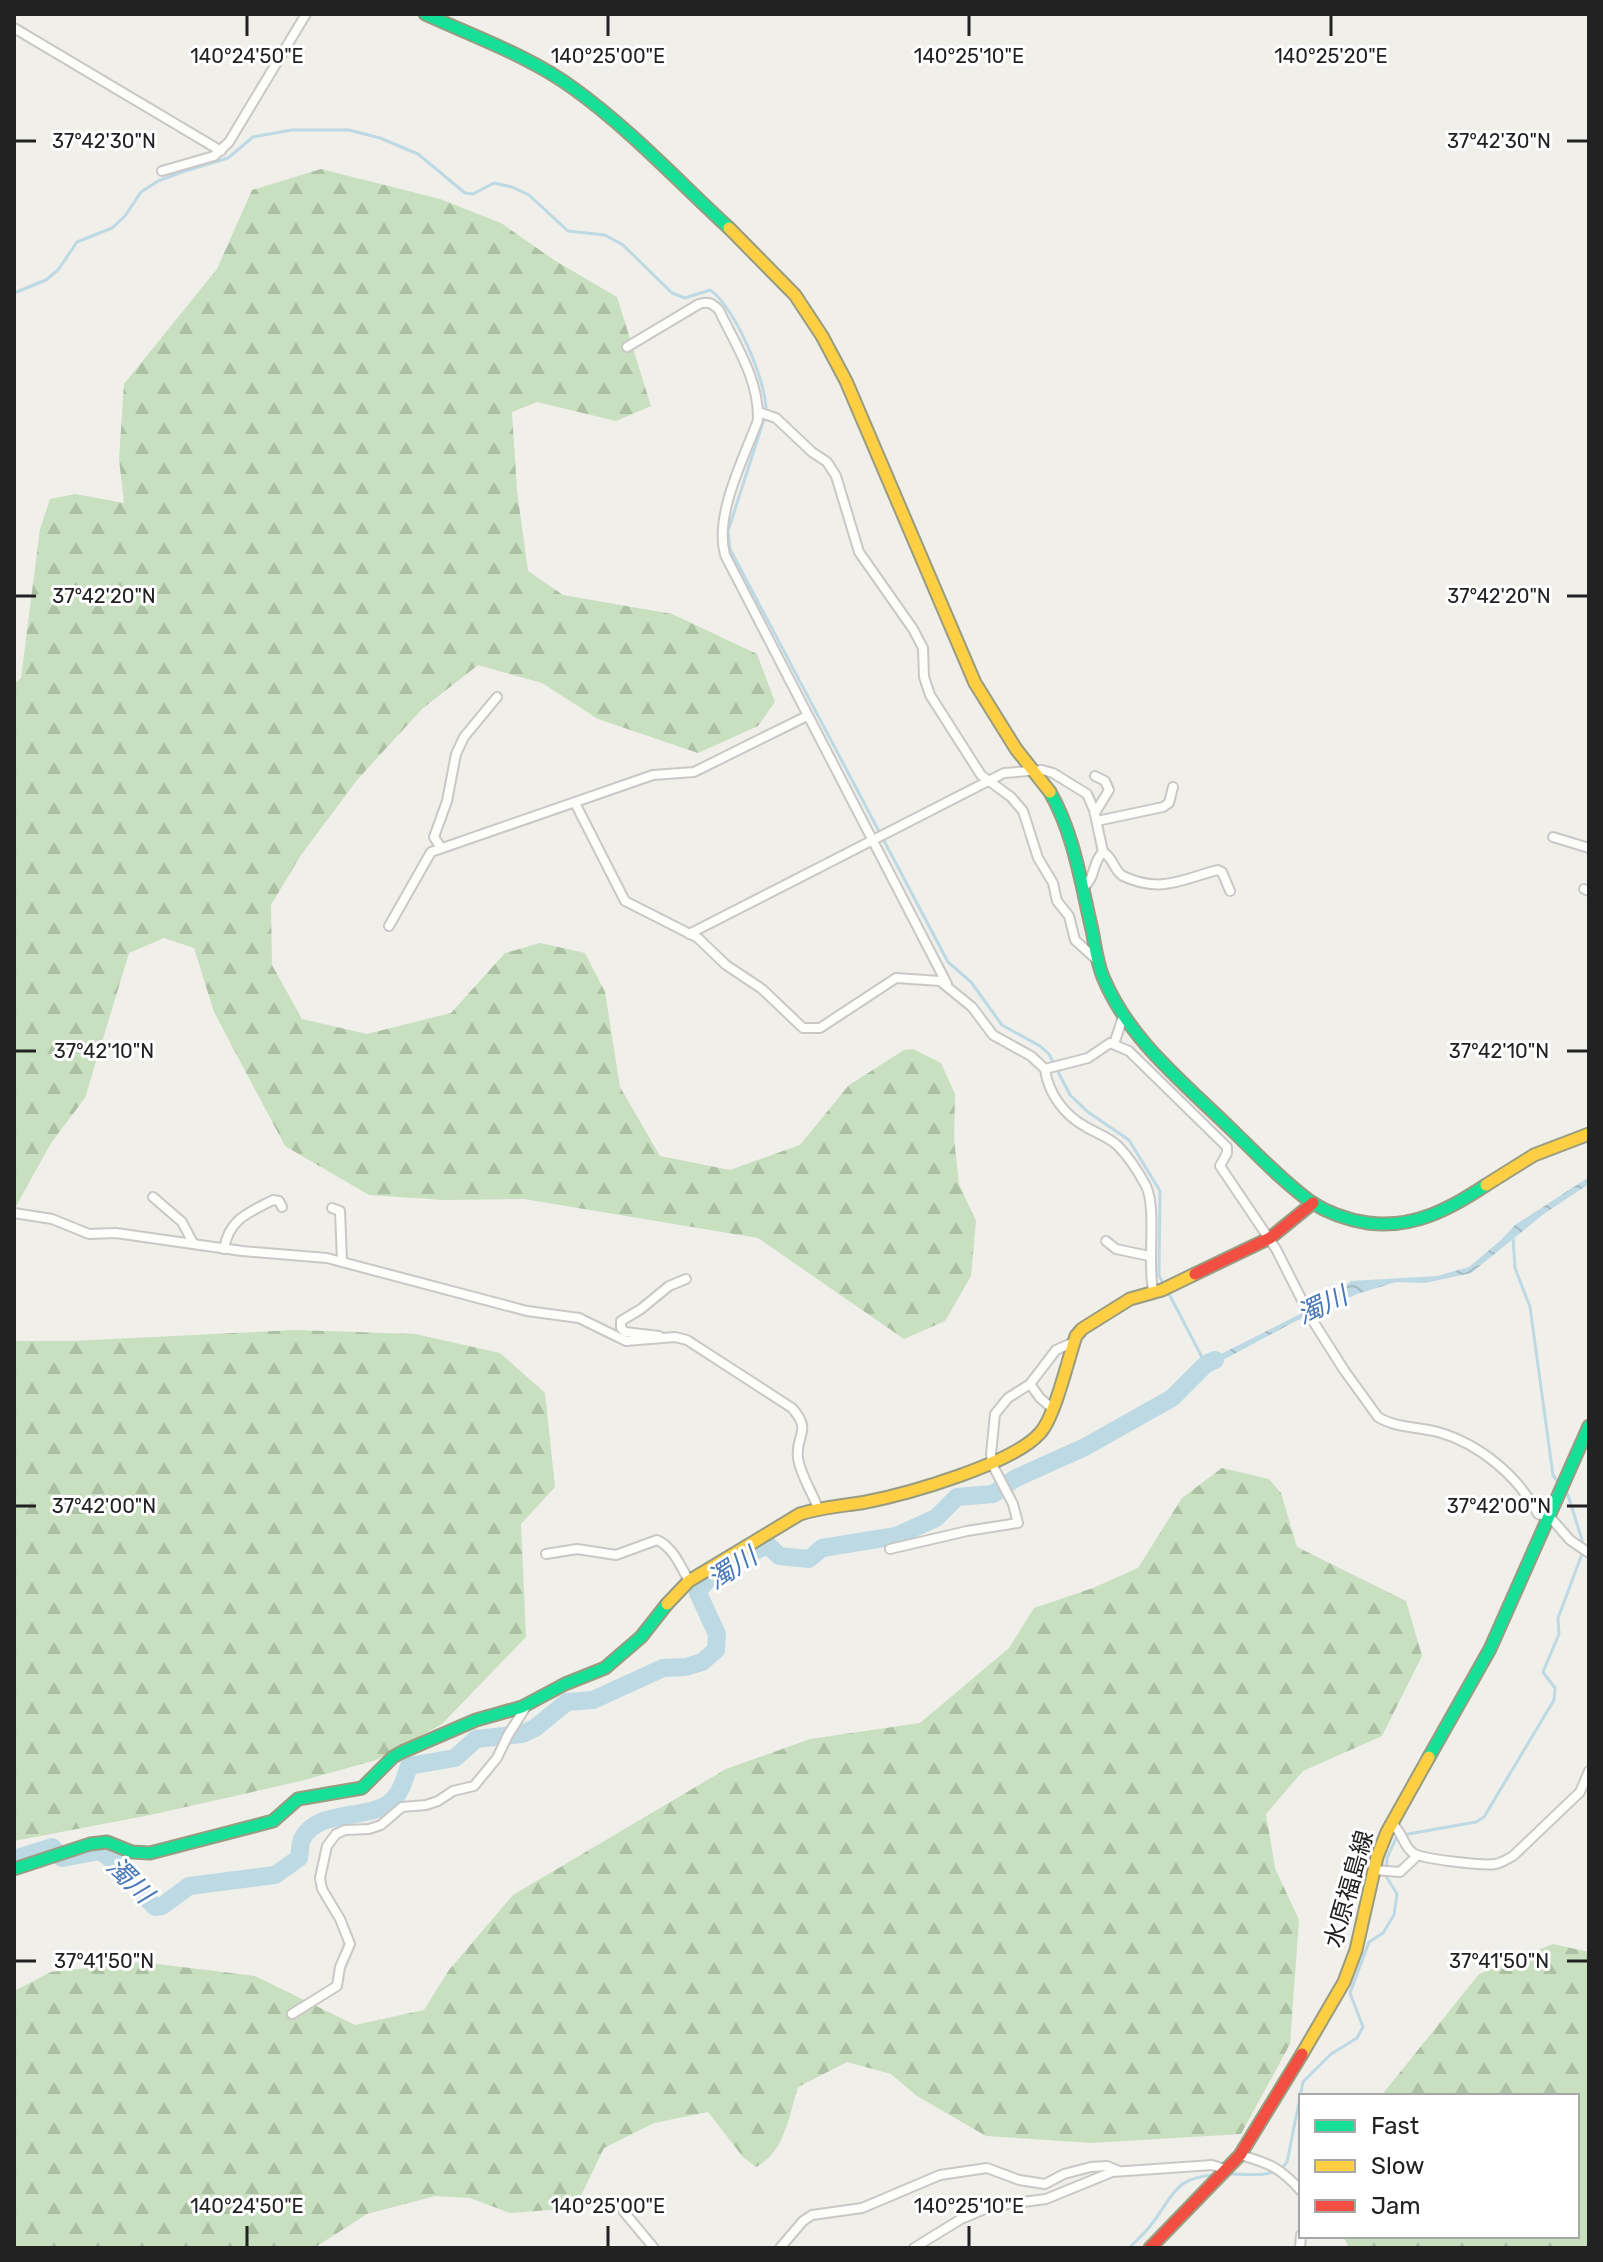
<svg xmlns="http://www.w3.org/2000/svg" width="1603" height="2262" viewBox="0 0 1603 2262" font-family="Rubik,'Noto Sans JP',sans-serif">
<style>
.forest{fill:url(#forest-firs)}
.water{fill:url(#water-waves)}
.lines{fill:none;stroke-linecap:round;stroke-linejoin:round}
.stream{stroke:#bdd9e4;stroke-width:3}
.river{stroke:#bdd9e4;stroke-width:18}
.street-casing{stroke:#c9c8c6;stroke-width:12}
.fast-casing{stroke:#989c80;stroke-width:15}
.slow-casing{stroke:#989c80;stroke-width:15}
.jam-casing{stroke:#989c80;stroke-width:15}
.street{stroke:#fdfdfc;stroke-width:8}
.fast{stroke:#16e098;stroke-width:11}
.slow{stroke:#ffcf43;stroke-width:11}
.jam{stroke:#f24e42;stroke-width:11}
.ticks{fill:none;stroke:#222;stroke-width:3}
.labels{text-anchor:middle;stroke-width:6;stroke-linejoin:round;paint-order:stroke}
.street-label{font-size:24px;fill:#222;stroke:#fff}
.water-label{font-size:26px;font-style:italic;fill:#4878b7;stroke:#fff}
.ticks-label{font-size:20px;text-anchor:middle;fill:#222;stroke:#fff;stroke-width:6;stroke-linejoin:round;paint-order:stroke}
</style>
<defs>
<pattern id="forest-firs" width="22" height="20" patternUnits="userSpaceOnUse" patternTransform="scale(2)"><rect width="22" height="20" fill="#c8e0bf"/><path d="M5 1l3.5 6h-7zM16 11l3.5 6h-7z" fill="#acc0a4"/></pattern>
<pattern id="water-waves" width="16" height="10" patternUnits="userSpaceOnUse" patternTransform="scale(2)"><rect width="16" height="10" fill="#bdd9e4"/><path d="M0 5q4-4 8 0t8 0" fill="none" stroke="#a2bac3"/></pattern>
</defs>
<rect width="100%" height="100%" fill="#f0efea"/>
<g class="forest">
<path d="M321 169 440 199 501 223 554 260 617 297 651 406 616 421 537 402 512 412 517 491 528 571 563 595 672 614 757 654 775 702 758 726 698 753 598 719 542 683 478 665 422 709 357 780 301 855 271 905 272 965 302 1019 367 1034 451 1013 505 953 540 943 585 953 605 992 620 1087 660 1156 730 1170 800 1145 849 1085 904 1050 913 1049 941 1063 955 1094 954 1139 959 1184 976 1221 971 1276 945 1321 904 1339 758 1238 524 1199 444 1200 369 1195 285 1146 214 1012 194 948 164 938 129 953 85 1098 51 1143 14 1210V684L21 678 40 529 50 499 75 494 124 503 119 459 124 384 217 269 252 190Z"/>
<path d="M296 1330 415 1334 500 1353 545 1393 555 1487 521 1524 526 1637 442 1724 376 1760 301 1781 150 1815 14 1841V1341H72Z"/>
<path d="M1222 1468 1269 1479 1281 1493 1297 1547 1406 1601 1422 1656 1382 1736 1303 1771 1266 1814 1275 1868 1299 1920 1290 2044 1241 2134 1092 2143 986 2136 917 2096 891 2074 847 2062 798 2087C789 2115 785 2152 756 2167L743 2157 708 2112 654 2123 604 2148 575 2208 510 2213 470 2198 435 2196 367 2214 314 2248H14V1991L51 1972 141 1962 255 1976 355 2025 424 2010 449 1970 513 1895 726 1769 810 1739 920 1723 1009 1648 1034 1608 1093 1588 1138 1568 1182 1498Z"/>
<path d="M1553 1944 1589 1952V2248H1349L1343 2236H1577V2096H1381L1479 1974Z"/>
</g>
<path class="water" d="M1589 1177V1184L1545 1213 1471 1273 1425 1283 1396 1282 1357 1294 1292 1323 1195 1375 1207 1361 1330 1299 1351 1281 1437 1276 1469 1267 1501 1240 1515 1225Z"/>
<g class="lines">
<g class="stream">
<path d="M14 293 46 280 58 270 77 242 112 228 125 216 141 192 158 181 182 172 228 158 253 137 292 130H349L380 138 418 154 465 193 473 194 494 183 512 187 529 195 568 231 605 235 623 245 672 293 685 298 710 290C734 305 768 384 766 413L728 531 730 549 948 962 971 982 1002 1025 1040 1046 1049 1054 1070 1095 1088 1112 1129 1140 1160 1191 1159 1275 1164 1286"/>
<path d="M1513 1238 1515 1268 1530 1307 1553 1475 1559 1483"/>
<path d="M1168 1292 1205 1363"/>
<path d="M1229 2174C1247 2174 1276 2179 1287 2162L1303 2082 1331 2054 1357 2038 1363 2027 1350 1993 1369 1942 1383 1933 1394 1915 1397 1894 1386 1876 1387 1858 1397 1836 1476 1822 1484 1817 1554 1700 1555 1688 1543 1672 1559 1634 1558 1618 1582 1554V1540L1568 1495 1564 1490"/>
<path d="M1129 2248C1136 2241 1145 2233 1151 2225 1173 2197 1174 2176 1217 2175"/>
</g>
<path class="river" d="M14 1859 52 1847 62 1858 100 1851 133 1875 144 1895 155 1907 162 1906 189 1886 275 1875 299 1858C300 1853 300 1844 302 1839 318 1809 363 1820 388 1804 401 1795 404 1780 409 1766L455 1758 476 1739 522 1734 535 1728 567 1702 593 1700 663 1668 686 1667 702 1662 716 1650 717 1634 698 1593C706 1573 748 1554 768 1545L779 1556 809 1559 822 1548 896 1536 936 1518 957 1497 993 1494 1016 1478 1085 1447 1172 1398 1206 1364 1215 1360"/>
<defs>
<g id="street">
<path d="M14 28 221 151"/>
<path d="M162 171 214 156 229 142 306 14"/>
<path d="M627 347 699 304C708 301 712 303 719 310 736 346 759 379 758 420 744 458 714 515 725 555L947 984"/>
<path d="M758 412 776 418 812 452 827 462 836 476 859 552 913 629 923 648 924 677 930 695 981 775 1011 797 1023 811 1038 858 1053 883 1057 901 1069 916 1075 940 1098 961"/>
<path d="M1095 776 1105 781 1109 790 1095 813"/>
<path d="M575 803 625 901 698 938 726 965 762 989 803 1028H820L896 978 940 981 972 1007 993 1035 1031 1056 1045 1069C1048 1093 1064 1115 1086 1127 1096 1133 1109 1137 1118 1146 1128 1156 1139 1173 1146 1186 1157 1209 1147 1261 1153 1290"/>
<path d="M1097 821 1163 807 1169 803 1173 787"/>
<path d="M1553 837 1589 848"/>
<path d="M441 848 434 837 447 801 456 754 464 737 497 697"/>
<path d="M1103 852C1114 858 1113 870 1123 876 1161 894 1182 879 1218 870L1222 872 1230 891"/>
<path d="M1584 889 1589 891"/>
<path d="M389 926 431 852 653 775 694 772 807 716"/>
<path d="M689 934 1004 773 1042 770 1053 773 1087 794 1094 810 1103 852C1091 864 1097 876 1083 888"/>
<path d="M1114 1044 1123 1017"/>
<path d="M1045 1069 1088 1058 1110 1043 1129 1051 1227 1147V1153L1220 1166 1276 1249 1311 1318 1344 1370 1378 1417C1396 1428 1419 1427 1438 1432 1480 1444 1518 1476 1538 1514L1550 1517 1570 1540 1589 1553"/>
<path d="M153 1197 182 1222 193 1243"/>
<path d="M332 1208 340 1211 342 1261"/>
<path d="M14 1213 52 1219 89 1234 116 1233 242 1251 327 1258 527 1311 579 1318 626 1341 675 1337 687 1340 792 1408C813 1432 795 1434 798 1458 800 1474 812 1492 818 1508"/>
<path d="M1106 1241 1116 1249 1149 1256"/>
<path d="M224 1249C229 1219 248 1213 273 1200L279 1201 282 1207"/>
<path d="M659 1336 625 1332 621 1328V1321L641 1309 669 1286 686 1279"/>
<path d="M1030 1384 1040 1398 1053 1409"/>
<path d="M890 1549 967 1531 1018 1523 1013 1504 992 1464 991 1454 995 1414 1008 1398 1030 1384 1056 1350 1074 1342"/>
<path d="M546 1554 577 1549 616 1555 657 1540C673 1547 681 1567 689 1581"/>
<path d="M1391 1823C1403 1831 1402 1845 1413 1853 1421 1859 1484 1866 1495 1864 1502 1863 1507 1859 1513 1856L1580 1792 1589 1771"/>
<path d="M1374 1870 1400 1872 1417 1856"/>
<path d="M292 2014 337 1986 340 1967 350 1944 340 1919 322 1889 320 1878 327 1846 336 1834 345 1830 369 1829 381 1825 402 1807 426 1805 438 1801 453 1791 474 1786 497 1758 508 1735 527 1705"/>
<path d="M1240 2155C1269 2163 1281 2168 1301 2191"/>
<path d="M624 2212 654 2248"/>
<path d="M780 2248 803 2221 812 2215 862 2208 940 2175 987 2168 1019 2180 1045 2184 1064 2174 1091 2167 1107 2166 1119 2171"/>
<path d="M914 2248 961 2219 992 2206 1046 2199 1112 2172 1212 2165 1225 2169"/>
<path d="M1300 2248 1301 2235"/>
</g>
<g id="fast">
<path d="M425 14C475 37 529 56 573 88 630 129 678 181 729 228"/>
<path d="M1050 792C1074 834 1081 883 1092 930 1095 945 1097 963 1103 977 1129 1040 1183 1082 1231 1129 1257 1154 1282 1181 1311 1202 1328 1213 1348 1220 1368 1223 1413 1229 1450 1209 1486 1185"/>
<path d="M1429 1757 1490 1649 1589 1426"/>
<path d="M14 1869 90 1844 107 1842 132 1852 150 1853 273 1821 298 1799 362 1788 393 1757 402 1752 476 1720 522 1707 565 1684 605 1668 641 1637 667 1604"/>
</g>
<g id="slow">
<path d="M729 228 795 295 822 336 846 381 975 683 1016 749 1050 792"/>
<path d="M1486 1185 1534 1155 1589 1134"/>
<path d="M667 1604 689 1581 800 1514C822 1507 843 1506 866 1502 907 1494 1013 1464 1040 1433 1055 1417 1068 1359 1076 1336L1082 1329 1130 1299 1162 1290 1195 1274"/>
<path d="M1302 2054 1344 1982 1356 1950 1377 1857 1387 1832 1429 1757"/>
</g>
<g id="jam">
<path d="M1195 1274 1270 1238 1313 1203"/>
<path d="M1150 2248 1240 2155 1302 2054"/>
</g>
</defs>
<use href="#street" class="street-casing"/>
<use href="#fast" class="fast-casing"/>
<use href="#slow" class="slow-casing"/>
<use href="#jam" class="jam-casing"/>
<use href="#street" class="street"/>
<use href="#fast" class="fast"/>
<use href="#slow" class="slow"/>
<use href="#jam" class="jam"/>
</g>
<path class="ticks" d="M247 16V36M608 16V36M969 16V36M1331 16V36M16 141H36M1567 141H1587M16 596H36M1567 596H1587M16 1051H36M1567 1051H1587M16 1506H36M1567 1506H1587M16 1961H36M1567 1961H1587M247 2226V2246M608 2226V2246M969 2226V2246"/>
<g class="labels">
<g class="street-label">
<text transform="translate(1349 1889) rotate(-74)" y="8">水原福島線</text>
</g>
<g class="water-label">
<text transform="translate(1322 1305) rotate(-25)" y="9">濁川</text>
<text transform="translate(732 1568) rotate(-33)" y="9">濁川</text>
<text transform="translate(130 1880) rotate(45)" y="9">濁川</text>
</g>
</g>
<g class="ticks-label">
<text x="247" y="63">140°24'50"E</text>
<text x="608" y="63">140°25'00"E</text>
<text x="969" y="63">140°25'10"E</text>
<text x="1331" y="63">140°25'20"E</text>
<text x="104" y="148">37°42'30"N</text>
<text x="1499" y="148">37°42'30"N</text>
<text x="104" y="603">37°42'20"N</text>
<text x="1499" y="603">37°42'20"N</text>
<text x="104" y="1058">37°42'10"N</text>
<text x="1499" y="1058">37°42'10"N</text>
<text x="104" y="1513">37°42'00"N</text>
<text x="1499" y="1513">37°42'00"N</text>
<text x="104" y="1968">37°41'50"N</text>
<text x="1499" y="1968">37°41'50"N</text>
<text x="247" y="2213">140°24'50"E</text>
<text x="608" y="2213">140°25'00"E</text>
<text x="969" y="2213">140°25'10"E</text>
</g>
<rect width="1603" height="2262" fill="none" stroke="#222222" stroke-width="32"/>
<rect x="1299" y="2094" width="280" height="144" fill="#ffffff" stroke="#a7a7a7" stroke-width="2"/>
<rect x="1315" y="2120" width="40" height="12" fill="#16e098" stroke="#a7a7a7" stroke-width="2"/>
<text x="1371" y="2134" font-size="24" fill="#222222">Fast</text>
<rect x="1315" y="2160" width="40" height="12" fill="#ffcf43" stroke="#a7a7a7" stroke-width="2"/>
<text x="1371" y="2174" font-size="24" fill="#222222">Slow</text>
<rect x="1315" y="2200" width="40" height="12" fill="#f24e42" stroke="#a7a7a7" stroke-width="2"/>
<text x="1371" y="2214" font-size="24" fill="#222222">Jam</text>
</svg>
